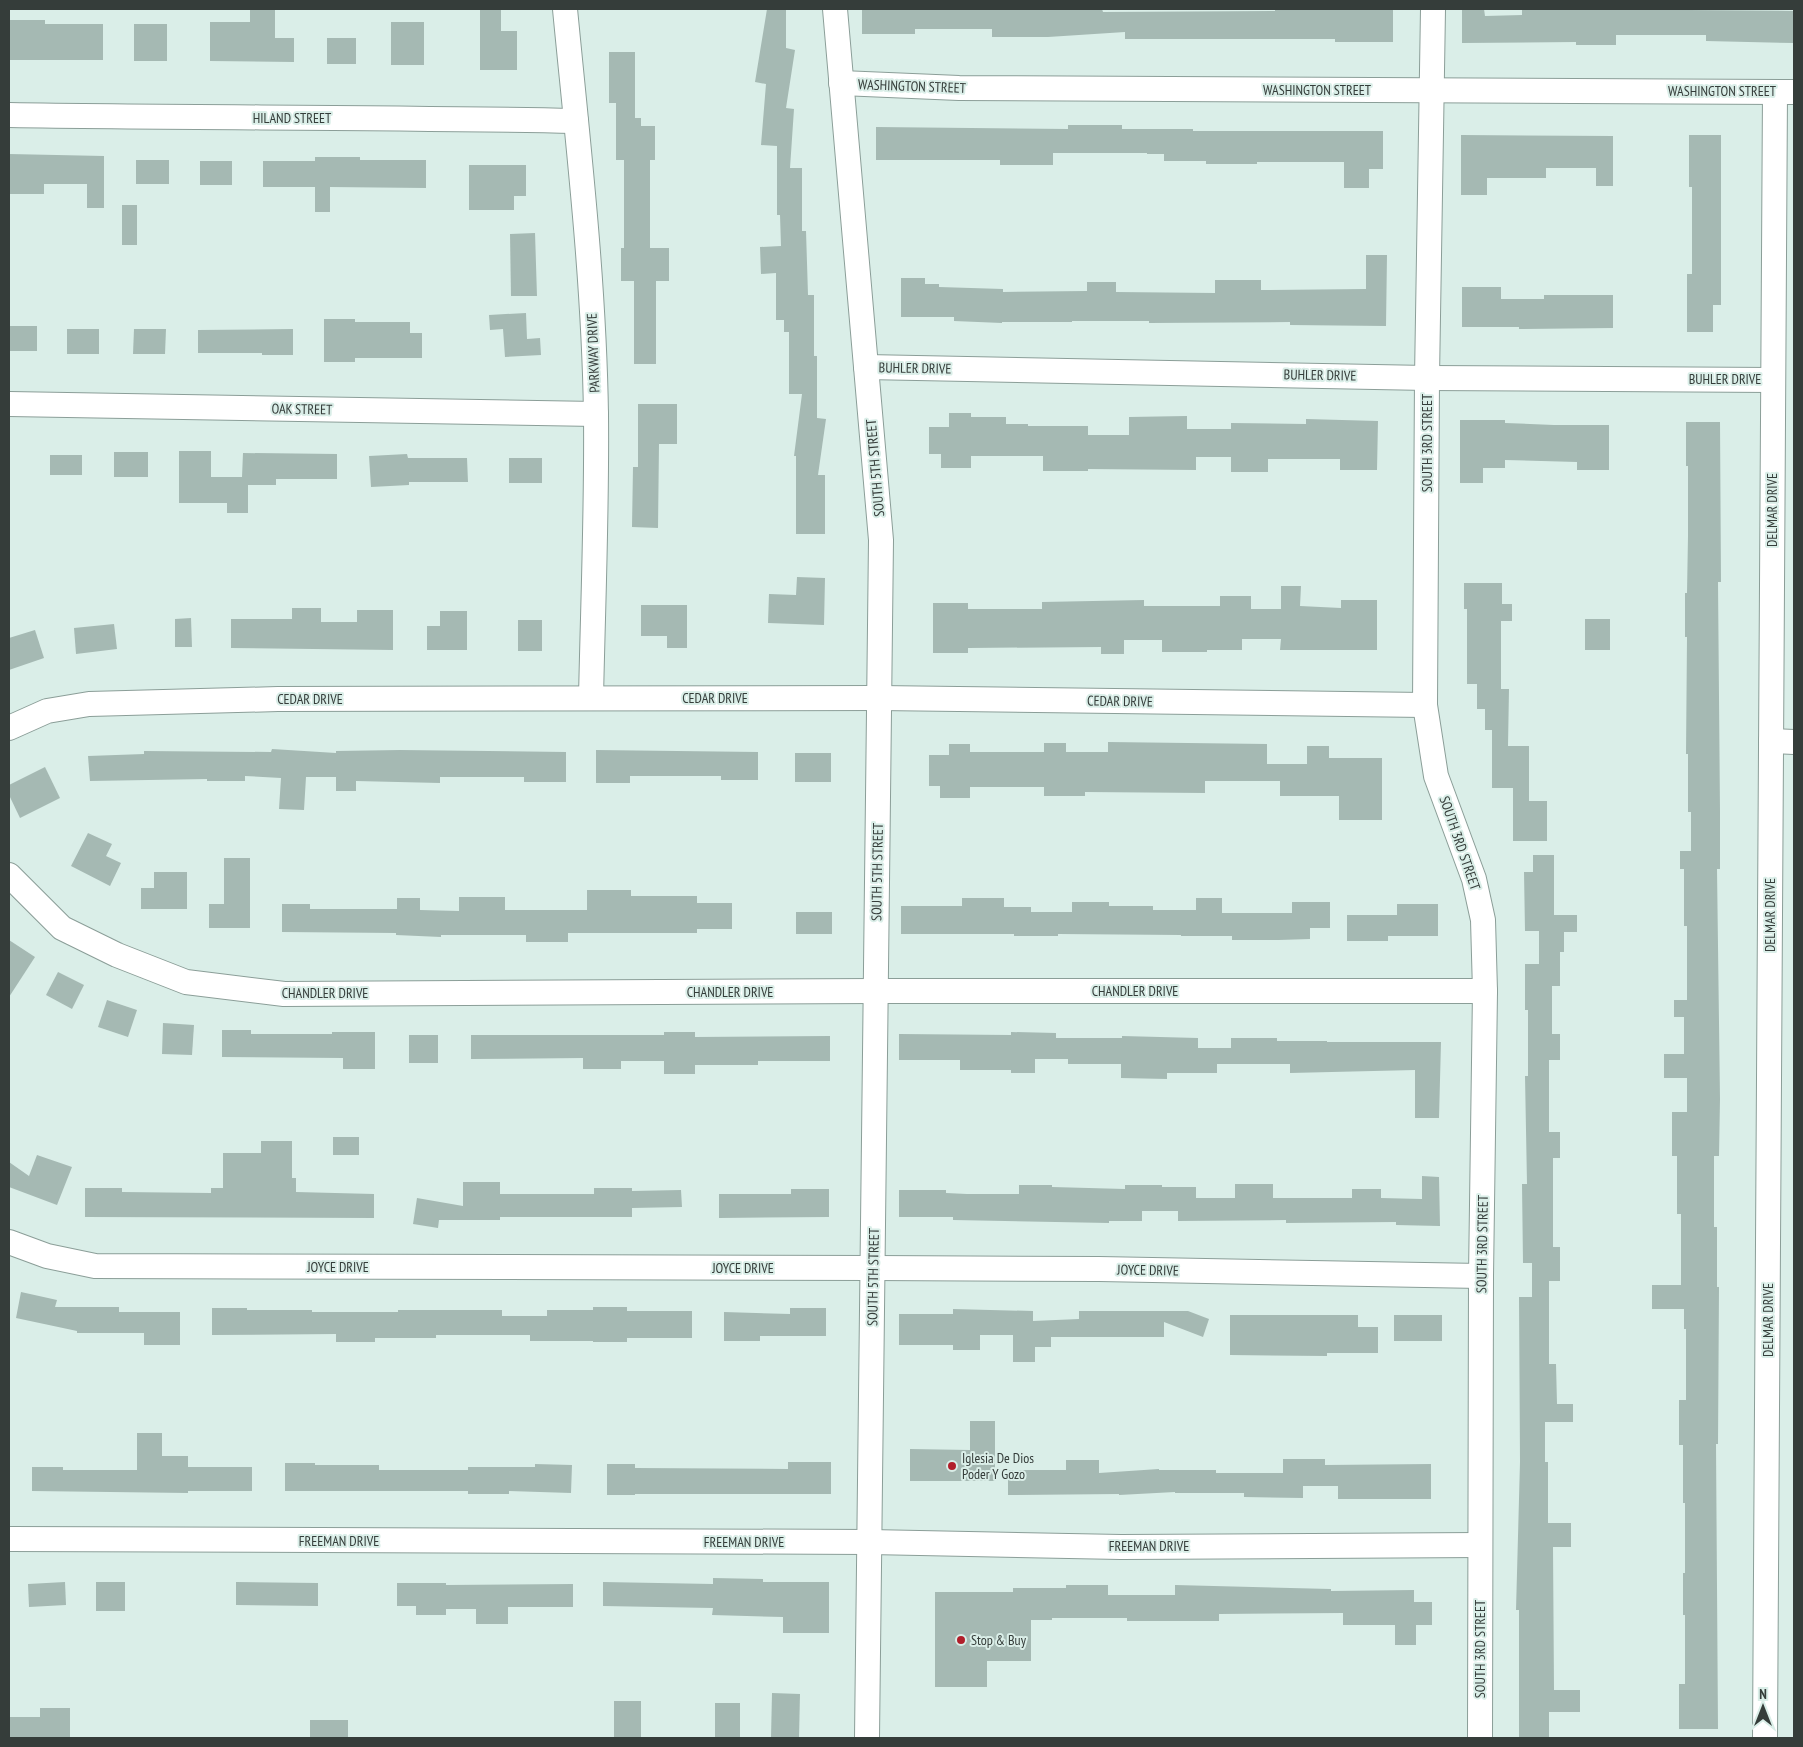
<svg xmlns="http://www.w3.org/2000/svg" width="1803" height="1747" viewBox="0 0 1803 1747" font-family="'PT Sans Narrow',sans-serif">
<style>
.building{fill:#a5b9b3}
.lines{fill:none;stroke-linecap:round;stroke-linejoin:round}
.minor-casing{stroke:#8b9e98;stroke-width:26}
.minor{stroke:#fff;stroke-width:24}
.poi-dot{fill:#b11f2b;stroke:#daeee8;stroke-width:2}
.labels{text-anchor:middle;stroke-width:4;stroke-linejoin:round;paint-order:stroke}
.street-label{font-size:14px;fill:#353d3a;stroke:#daeee8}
.poi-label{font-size:14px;fill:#353d3a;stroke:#daeee8;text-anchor:start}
</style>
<rect width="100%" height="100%" fill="#daeee8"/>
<g class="building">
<path d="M250 9H275V38H294V62L210 61V22H250Z"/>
<path d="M480 9H501V31H517V70H480Z"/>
<path d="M767 9H786V48L795 50 786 108 794 109 790 168H802V231H806L808 295H814V356H817V418L826 419 818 475H825V534H796V456H794L802 394H789V332H784V320H776V273L761 274 760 247 781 246 780 215H777V146L761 145 766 84 755 82Z"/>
<path d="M862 9H1102L1103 12 1275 11V9H1393V42H1335V39H1125V32L1048 37H992V29H915V34H862Z"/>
<path d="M1462 9H1484L1485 16 1522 15V9H1689V10L1794 11V43L1706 41V35H1616V45H1576V42L1462 43Z"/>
<path d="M9 20H45V24H103V60H9Z"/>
<rect x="391" y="22" width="33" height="43"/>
<rect x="134" y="24" width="33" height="37"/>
<rect x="327" y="38" width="29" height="26"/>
<path d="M609 52H635V118H641V126H655V160H650V248H669V281H656V364H634V281H621V248H624V160H616V103H609Z"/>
<path d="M1068 125H1122V129H1193V131H1383V169H1369V188H1344V162H1257V164H1206V161H1164V154H1147V153H1053V165H1000V160H876V127L1068 129Z"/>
<path d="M1461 135 1613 136V186H1596V168H1546V178H1487V195H1461Z"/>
<path d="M1689 135H1721V305H1713V332H1687V274H1692V187H1689Z"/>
<path d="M9 154 104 156V208H87V184H44V194H9Z"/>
<path d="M315 157H360V160H426V188L330 187V212H315V187H263V161H315Z"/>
<rect x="136" y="160" width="33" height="24"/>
<rect x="200" y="161" width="32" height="24"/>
<path d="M469 165H526V196H514V210H469Z"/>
<rect x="122" y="205" width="15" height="40"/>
<path d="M535 233 537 296H511L510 234Z"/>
<path d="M1366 255H1387L1386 326 1290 325V322L1149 323V321H1072V322H1002V323L954 321V317H901V278H925V284H939V287L1003 289V292L1087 291V282H1116V292L1215 293V280H1261V290L1366 289Z"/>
<path d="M1462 287H1501V299H1544V295H1613V328L1519 329V327H1462Z"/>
<path d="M526 313 527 339 540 338 541 355 505 357 503 329 490 330 489 315Z"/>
<path d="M324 319H355V322H410V333H422V358H355V362H324Z"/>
<rect x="9" y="326" width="28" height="25"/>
<rect x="67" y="329" width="32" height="25"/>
<path d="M134 329H166L165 354H133Z"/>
<path d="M293 329V355H262V353H198V330Z"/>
<path d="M638 404H677V444H659L658 528 632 527 633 467H638Z"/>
<path d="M949 413H971V417H1006V424H1028V426H1088V435H1129V417L1187 416V429H1231V423L1306 424V419L1378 421 1377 470H1340V459H1268V472H1231V457H1196V470L1088 469V471H1043V456H971V468H941V454H929V427H949Z"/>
<path d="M1460 420H1505V423L1554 425H1609V470H1577V462L1505 460V468H1483V483H1460Z"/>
<path d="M1686 422H1720L1721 582H1718L1720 812V869H1717L1720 1099 1719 1156H1714V1227H1717V1287H1719L1718 1444H1716L1718 1729H1679V1684H1685V1615H1683V1573H1685V1503H1683V1445H1679V1400H1686V1329H1684V1309H1652V1285H1681V1214H1677V1156H1672V1112H1687V1078H1664V1054H1684V1017H1674V1000H1687V926H1684V869H1680V851H1691V812H1688V754H1686L1687 637H1685V593H1687L1688 536V466H1686Z"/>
<path d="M179 451H211V477H242L243 453 337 454V479H276V485H248V513H227V503H179Z"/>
<rect x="114" y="452" width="34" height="25"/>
<path d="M407 454 408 458H467L468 482H409V485L371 487 369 456Z"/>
<rect x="50" y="455" width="32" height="20"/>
<rect x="509" y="458" width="33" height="25"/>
<path d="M797 577 825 578 824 625 768 623 769 594 796 595Z"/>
<path d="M1464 583H1502V604H1512V621H1501V689H1509L1508 746H1529V801H1547V841H1513V788H1492V730H1485V709H1477V684H1467V609H1464Z"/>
<path d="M1281 586H1301L1300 606 1341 608V600H1377V650H1280L1281 639H1242V650H1207V652H1162V640H1124V654H1101V647L968 648V653H933V603H968V609H1042V602L1144 600V606H1220V596H1251V609H1281Z"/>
<path d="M641 605H687V648H667V636H641Z"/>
<path d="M292 608H321V622H357V610H393V650L231 648V619H292Z"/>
<path d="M440 611H467V650H427V626H440Z"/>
<path d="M191 618 192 647H175V619Z"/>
<rect x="1585" y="619" width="25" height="31"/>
<rect x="518" y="620" width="24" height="31"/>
<path d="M114 624 117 649 76 654 74 628Z"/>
<path d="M35 630 44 658 9 670V638Z"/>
<path d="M1108 742 1267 744V764H1307V746H1329V758H1382V820H1339V796H1280V781H1205V793L1085 792V796H1044V787H970V798H940V786H929V755H949V744H970V752H1044V743H1066V752H1108Z"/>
<path d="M272 749 336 753V751L400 750 566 752V782H524V777H440V783L356 781V791H336V777H306L304 810 279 809 281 778 245 776V781H207V779L90 781 88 756 144 754V751L271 752Z"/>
<path d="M596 750 758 752V780H721V776H630V783H596Z"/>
<rect x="795" y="753" width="36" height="29"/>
<path d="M45 767 60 798 20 818 9 795V785Z"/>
<path d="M88 833 112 844 106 856 121 863 110 886 71 866Z"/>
<path d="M1533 855H1554V915H1577V932H1564V952H1560V986H1552V1034H1560V1060H1549V1132H1560V1158H1553V1247H1560V1281H1549V1364H1556L1557 1404H1573V1422H1545V1462H1548V1523H1571V1547H1553L1554 1690H1580V1712H1549V1738H1519V1610H1516L1520 1462 1519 1297H1532V1263H1523L1522 1184H1527L1525 1076H1528V1010H1525V964H1539V931H1525L1524 872H1533Z"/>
<path d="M224 858H250V928H209V904H224Z"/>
<path d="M154 872H187V909H141V888H154Z"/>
<path d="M587 890H631V896H697V903H732V929H697V933H568V942H526V935H441V937L396 935V933L282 932V904H310V909H397V898H420V910L459 911V897H505V910H587Z"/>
<path d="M962 898H1004V907H1031V912H1072V902H1109V906H1153V910H1196V898H1222V913H1292V902H1330V928H1310V939L1279 940H1232V936H1181V935L1058 934V936H1014V934H901V906H962Z"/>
<path d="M1397 904H1438V936H1388V941H1347V915H1397Z"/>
<rect x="796" y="912" width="36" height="22"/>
<path d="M9 940 35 957 9 997Z"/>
<path d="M58 972 84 985 72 1009 46 995Z"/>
<path d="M107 1000 137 1010 128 1037 98 1027Z"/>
<path d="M163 1023 194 1025 192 1055 162 1054Z"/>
<path d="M222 1030H251V1034H332V1032H375V1069H343V1058L222 1057Z"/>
<path d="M664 1032H695V1037L830 1036V1061H758V1065H695V1074H664V1061H621V1069H583V1058L471 1059V1035H664Z"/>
<path d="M1011 1032 1056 1033V1038H1122V1036L1198 1038V1048H1231V1038H1277V1041H1327V1042H1441L1439 1118H1415V1070L1290 1073V1064H1217V1073H1167V1079L1121 1078V1064H1068V1059H1035V1073H1011V1070H960V1060H899V1034L1011 1035Z"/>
<rect x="409" y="1035" width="29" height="28"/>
<rect x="333" y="1137" width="26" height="18"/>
<path d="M261 1141H292V1178H296V1192L374 1194V1218L85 1217V1188H122V1192L211 1193V1188H223V1153H261Z"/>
<path d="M37 1155 72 1167 57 1205 9 1187V1162L29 1176Z"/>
<path d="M1422 1176 1439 1177 1440 1226 1396 1225V1222L1286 1223V1220L1178 1221V1211H1142V1221H1109V1223L953 1220V1217H899V1190H946V1193L967 1194H1019V1185H1052V1187L1125 1189V1185H1162V1187H1196V1198H1235V1184H1273V1198H1352V1189H1381V1198L1422 1199Z"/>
<path d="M463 1182H500V1194H594V1188H632V1191L681 1190 682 1207 632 1208V1217H500V1220H439L438 1228 413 1224 417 1198 463 1206Z"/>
<path d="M791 1189H829V1217L719 1218V1194H791Z"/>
<path d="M21 1292 57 1300 55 1307H119V1312H180V1345H144V1333H77V1331L16 1318Z"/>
<path d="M593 1307H627V1311H692V1338H627V1342H593V1341H530V1335H436V1338H375V1342H336V1334L212 1335V1308H247V1310H312V1312H398V1310H502V1316H547V1310H593Z"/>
<path d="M790 1308H826V1336H760V1341H724V1312L790 1314Z"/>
<path d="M953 1309 1033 1311V1321L1079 1319V1311H1188L1209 1319 1203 1337 1164 1322V1337H1051V1347H1035V1362H1013V1335H980V1350H953V1345H899V1314H953Z"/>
<path d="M1230 1315H1358V1327H1378V1353H1327V1356L1230 1355Z"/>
<rect x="1394" y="1315" width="48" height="26"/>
<path d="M970 1421H995V1481H910V1449L970 1450Z"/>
<path d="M137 1433H162V1456H188V1467H252V1491H188V1493L32 1491V1467H63V1470H137Z"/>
<path d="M1283 1459H1325V1465L1431 1464V1499H1338V1486H1303V1498L1244 1497V1493H1175V1492L1119 1495V1494L1008 1495V1470H1066V1460H1099V1473L1159 1469V1470H1216V1473H1283Z"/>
<path d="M788 1462H831V1494H635V1495H607V1464H635V1468L788 1469Z"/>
<path d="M285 1463H315V1465H379V1470H468V1467H535V1464L572 1465 571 1493 509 1491V1494H468V1491H285Z"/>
<path d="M713 1578 763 1579V1582H829V1633H783V1617L712 1615 713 1608 603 1606V1582L713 1584Z"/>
<path d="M65 1582 66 1605 29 1607 28 1584Z"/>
<rect x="96" y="1582" width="29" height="29"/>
<path d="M236 1582 318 1583V1606L236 1605Z"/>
<path d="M397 1583H446V1585L573 1584V1607H508V1624H476V1609H446V1615H416V1606H397Z"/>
<path d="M1066 1585H1108V1595H1175V1585L1331 1589V1591L1414 1590V1602H1432V1625H1416V1645H1395V1625H1343V1613L1219 1614V1621H1127V1618H1052V1620H1031V1661H987V1687H935V1592H1013V1588H1066Z"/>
<path d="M772 1693 800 1694 799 1738H771Z"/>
<rect x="614" y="1701" width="27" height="37"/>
<rect x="715" y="1703" width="25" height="35"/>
<path d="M40 1708H70V1738H9V1717H40Z"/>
<rect x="310" y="1720" width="38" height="18"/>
</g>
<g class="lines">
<defs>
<g id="minor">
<path d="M565 9C578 144 594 279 596 415 597 509 593 604 591 698"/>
<path d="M835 9 881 540 867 1738"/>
<path d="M1433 9 1427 378 1425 705 1436 776 1474 879 1483 920 1485 991 1481 1276 1480 1738"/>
<path d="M841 83 959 88 1794 92"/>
<path d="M9 115C198 118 387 117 576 121"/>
<path d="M866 367 1427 378 1773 380"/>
<path d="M9 404 596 414"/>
<path d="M9 728 47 711 89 704 278 699 879 698 1425 705"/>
<path d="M1771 741 1794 742"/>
<path d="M9 875 62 928 117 955 186 982 284 994 875 991H1485"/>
<path d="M9 1242 47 1256 95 1266 874 1268 1099 1269 1481 1276"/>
<path d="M9 1539 870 1542 1121 1547 1480 1545"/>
<path d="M1765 1738 1775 92"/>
</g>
</defs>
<use href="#minor" class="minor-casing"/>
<use href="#minor" class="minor"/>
</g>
<g class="poi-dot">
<circle cx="952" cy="1466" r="5"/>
<circle cx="961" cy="1640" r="5"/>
</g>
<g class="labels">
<g class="street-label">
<text transform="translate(912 86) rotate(2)" y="5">WASHINGTON STREET</text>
<text x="1317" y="95">WASHINGTON STREET</text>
<text x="1722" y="96">WASHINGTON STREET</text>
<text x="292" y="123">HILAND STREET</text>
<text transform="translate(593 353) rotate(-92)" y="5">PARKWAY DRIVE</text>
<text transform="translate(915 368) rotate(1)" y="5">BUHLER DRIVE</text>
<text transform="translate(1320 375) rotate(1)" y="5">BUHLER DRIVE</text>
<text x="1725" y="384">BUHLER DRIVE</text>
<text transform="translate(302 409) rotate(1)" y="5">OAK STREET</text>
<text transform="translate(1427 443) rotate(-90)" y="5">SOUTH 3RD STREET</text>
<text transform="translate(875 468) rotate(-95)" y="5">SOUTH 5TH STREET</text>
<text transform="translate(1772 510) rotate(-90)" y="5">DELMAR DRIVE</text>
<text x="715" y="703">CEDAR DRIVE</text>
<text x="310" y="704">CEDAR DRIVE</text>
<text transform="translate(1120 701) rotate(1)" y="5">CEDAR DRIVE</text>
<text transform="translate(1460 843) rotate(71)" y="5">SOUTH 3RD STREET</text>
<text transform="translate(877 872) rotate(-89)" y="5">SOUTH 5TH STREET</text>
<text transform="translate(1770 915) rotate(-90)" y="5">DELMAR DRIVE</text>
<text x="1135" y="996">CHANDLER DRIVE</text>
<text x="730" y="997">CHANDLER DRIVE</text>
<text x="325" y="998">CHANDLER DRIVE</text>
<text transform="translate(1482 1244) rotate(-89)" y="5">SOUTH 3RD STREET</text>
<text x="338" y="1272">JOYCE DRIVE</text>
<text x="743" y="1273">JOYCE DRIVE</text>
<text transform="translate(1148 1270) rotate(1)" y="5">JOYCE DRIVE</text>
<text transform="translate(873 1277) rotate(-89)" y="5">SOUTH 5TH STREET</text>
<text transform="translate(1768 1320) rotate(-90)" y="5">DELMAR DRIVE</text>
<text x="339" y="1546">FREEMAN DRIVE</text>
<text x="744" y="1547">FREEMAN DRIVE</text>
<text x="1149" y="1551">FREEMAN DRIVE</text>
<text transform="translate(1480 1649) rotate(-90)" y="5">SOUTH 3RD STREET</text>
</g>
<g class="poi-label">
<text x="962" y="1463">Iglesia De Dios<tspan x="962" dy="16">Poder Y Gozo</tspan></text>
<text x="971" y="1645">Stop &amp; Buy</text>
</g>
</g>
<rect width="1803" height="1747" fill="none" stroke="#353d3a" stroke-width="20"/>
<g transform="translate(1763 1707)" stroke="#daeee8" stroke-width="4" paint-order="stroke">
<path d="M0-4L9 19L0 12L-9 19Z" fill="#353d3a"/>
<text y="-8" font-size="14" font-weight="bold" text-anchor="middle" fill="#353d3a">N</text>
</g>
</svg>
